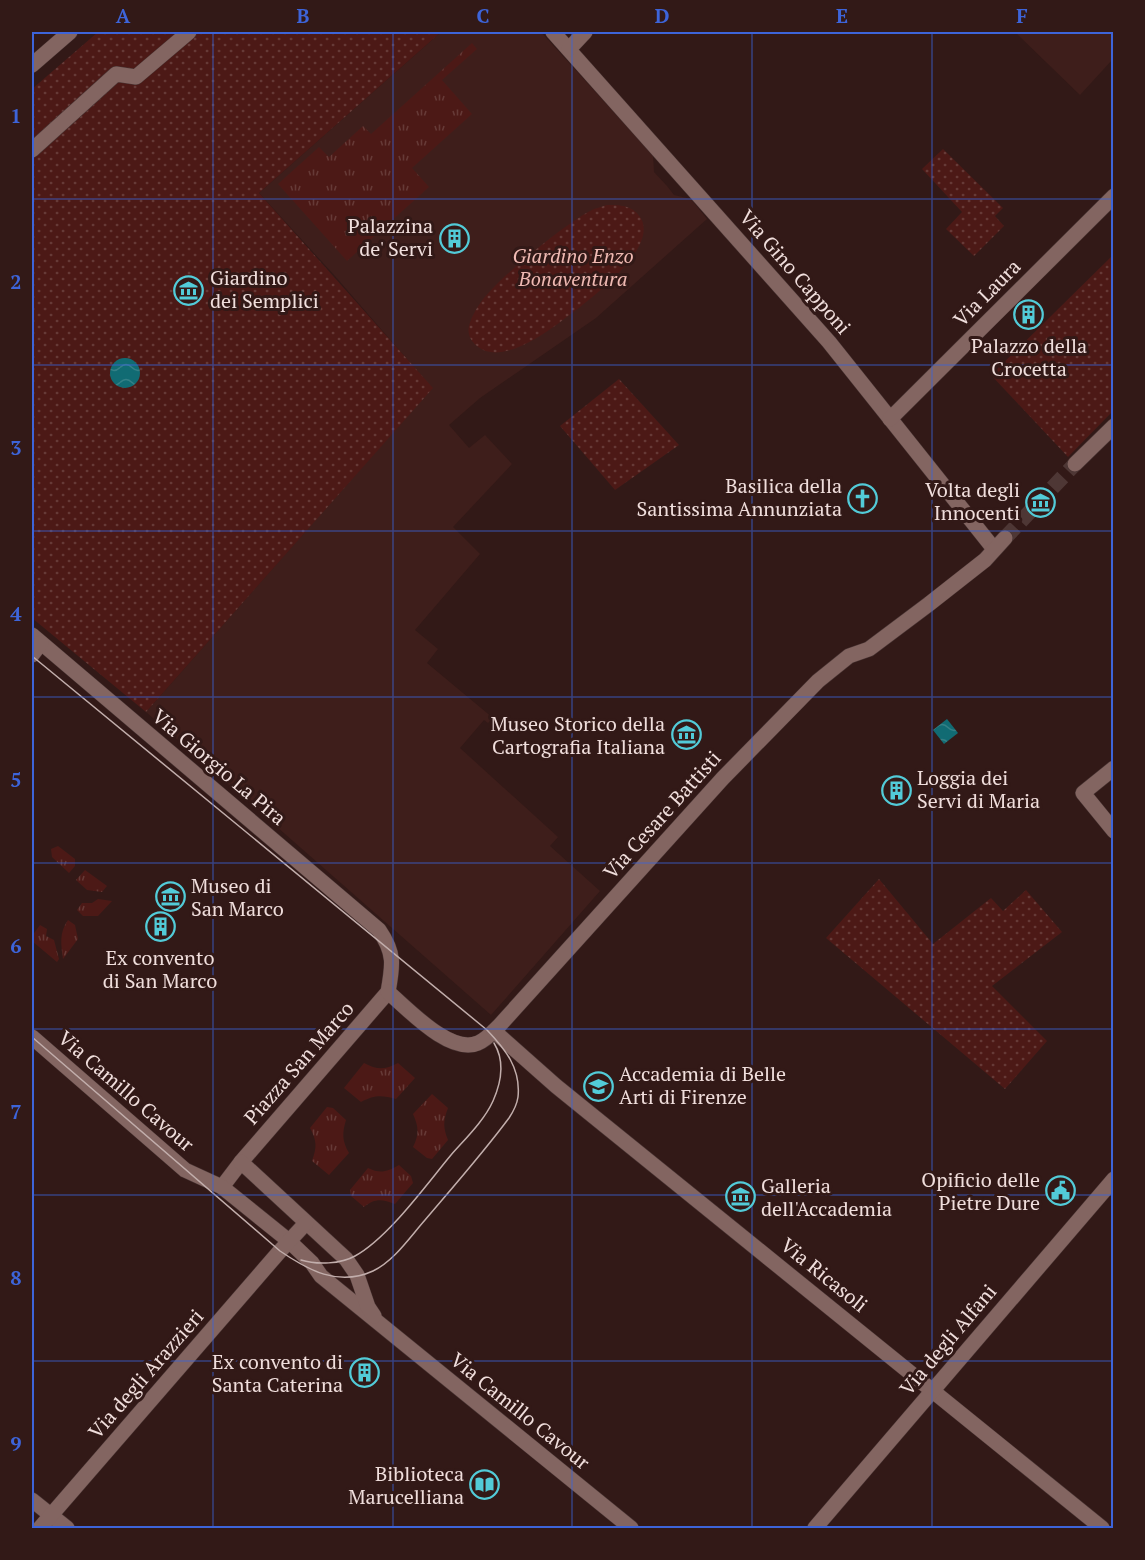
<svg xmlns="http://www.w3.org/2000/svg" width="1145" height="1560" viewBox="0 0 1145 1560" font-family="'PT Serif',serif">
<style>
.built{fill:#3e1e1b}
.grass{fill:url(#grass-tufts)}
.garden{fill:url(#garden-dots)}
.water{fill:url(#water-waves)}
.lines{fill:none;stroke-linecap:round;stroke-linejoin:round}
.minor-tunnel{stroke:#4e3735;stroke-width:15;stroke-dasharray:15 8;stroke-linecap:butt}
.minor-casing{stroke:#483433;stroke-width:16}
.minor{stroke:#836561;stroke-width:15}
.tram{stroke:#c2aeac;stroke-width:1.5}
.grid{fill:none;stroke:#3d64d9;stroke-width:1.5;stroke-opacity:0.55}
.labels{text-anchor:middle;stroke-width:6;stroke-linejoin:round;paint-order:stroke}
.poi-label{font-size:20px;fill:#f0dedc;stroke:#321917;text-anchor:end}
.park-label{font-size:20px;font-style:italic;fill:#f0bab3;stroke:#321917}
.street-label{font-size:20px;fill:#f0dedc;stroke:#321917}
.neatline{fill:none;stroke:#3d64d9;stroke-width:2}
.grid-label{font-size:20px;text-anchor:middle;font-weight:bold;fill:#3d64d9}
</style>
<defs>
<pattern id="grass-tufts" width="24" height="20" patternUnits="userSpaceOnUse" patternTransform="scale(1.5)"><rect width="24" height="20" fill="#4c1916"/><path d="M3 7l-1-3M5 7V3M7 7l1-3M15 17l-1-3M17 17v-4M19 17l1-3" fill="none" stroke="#663a37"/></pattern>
<pattern id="garden-dots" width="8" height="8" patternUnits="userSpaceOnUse" patternTransform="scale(1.5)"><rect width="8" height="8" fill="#4c1916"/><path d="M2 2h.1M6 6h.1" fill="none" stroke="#663a37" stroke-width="1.8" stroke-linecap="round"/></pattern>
<pattern id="water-waves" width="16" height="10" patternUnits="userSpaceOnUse" patternTransform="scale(1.5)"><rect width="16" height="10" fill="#116b73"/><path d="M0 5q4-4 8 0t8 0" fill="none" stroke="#348086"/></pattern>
</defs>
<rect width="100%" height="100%" fill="#321917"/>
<g class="built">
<path d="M441 32H541L653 155 654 172 667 186 674 195 691 199 707 219 596 318 480 398 449 425 469 448 485 435 512 464 453 527 480 554 415 630 438 649 427 663 493 718 488 723 484 720 460 748 558 837 550 846 600 891 491 1015 146 712 432 388 335 276 259 193Z"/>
<path d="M1015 32H1113V59L1080 95Z"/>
</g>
<g class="grass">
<path d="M472 43 477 49 442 80 472 114 412 168 429 187 347 261 278 184 319 147 329 157 363 126 371 134Z"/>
<path d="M58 846 75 859V866L69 873 52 857 51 849Z"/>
<path d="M85 870 107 886 102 892 87 890 76 880Z"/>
<path d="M98 899 112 901 98 916H83L77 910 82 903H92Z"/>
<path d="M68 920 75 925 78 939 63 959C61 944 59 933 68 920Z"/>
<path d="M40 925 47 929 46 936 54 940 59 959 57 962 32 941V936Z"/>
<path d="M364 1063C377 1070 385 1070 398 1063L415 1078 396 1099C382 1095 374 1095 361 1102L344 1088Z"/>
<path d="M432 1094 448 1108C443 1121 443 1128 448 1140L432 1159 427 1158 413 1147C419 1135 419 1127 413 1114Z"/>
<path d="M327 1107 333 1108 346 1120C342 1133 342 1141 349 1153L329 1175 312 1161C317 1147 317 1141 310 1128Z"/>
<path d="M399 1165 411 1176 413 1183 395 1204C382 1199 375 1198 364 1207L351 1196 350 1190 368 1168C380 1174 387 1172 399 1165Z"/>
</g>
<g class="garden">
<path d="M98 32H441L259 193 433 388 146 712 32 618V89Z"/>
<path d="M943 149 1003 208 995 216 1004 226 974 256 946 229 962 212 922 169Z"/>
<path d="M607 205C620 205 632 205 640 217 662 249 580 307 559 323 540 337 499 365 477 346 471 341 467 334 469 326 471 318 476 309 481 302 497 279 565 224 590 211 595 208 602 207 607 205Z"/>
<path d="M1113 255V411L1068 457 991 375Z"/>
<path d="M619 379 679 445 615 490 560 426Z"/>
<path d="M879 879 933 944 991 898 1003 911 1026 890 1062 932 992 986 1047 1041 1005 1089 826 938Z"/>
</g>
<g class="water">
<circle cx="125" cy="373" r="15"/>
<path d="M947 719 958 733 944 744 933 730Z"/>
</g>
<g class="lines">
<path class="minor-tunnel" d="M1005 538 1075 464"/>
<defs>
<g id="minor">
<path d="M553 32 829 342 994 549"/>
<path d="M569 49 585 32"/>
<path d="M32 65 70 32"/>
<path d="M32 150 116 74 136 77 189 32"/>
<path d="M890 419 1114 196"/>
<path d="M1075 464 1114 426"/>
<path d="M32 635 379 930C395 953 393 965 388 992L241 1162 222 1187"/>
<path d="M32 655 41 643"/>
<path d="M1114 768 1083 793 1114 831"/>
<path d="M388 992C408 1009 450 1055 478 1043 486 1040 493 1032 499 1026L723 778 818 681 849 656 869 649 929 604 985 560 1005 538"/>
<path d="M494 1031 556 1086 1102 1528"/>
<path d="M32 1037 185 1170 222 1187 289 1241 312 1263 321 1276 631 1528"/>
<path d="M241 1162 346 1259 357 1275 368 1307 374 1316"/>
<path d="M32 1500 67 1528"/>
<path d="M40 1528 280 1251 306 1223"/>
<path d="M815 1528 1114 1179"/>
</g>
</defs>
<use href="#minor" class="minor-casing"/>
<use href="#minor" class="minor"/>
<g class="tram">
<path d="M32 656 487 1030C505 1049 521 1068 518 1097 517 1104 513 1112 509 1118 483 1153 453 1187 425 1220 410 1237 394 1261 373 1271 338 1287 308 1270 280 1251L32 1037"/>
<path d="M301 1260C317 1265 341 1264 355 1256 388 1238 426 1185 451 1155 465 1139 484 1121 493 1101 501 1083 505 1061 494 1043"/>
</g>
</g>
<path class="grid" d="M213 32V1528M393 32V1528M572 32V1528M752 32V1528M932 32V1528M32 199H1114M32 365H1114M32 531H1114M32 697H1114M32 863H1114M32 1029H1114M32 1195H1114M32 1361H1114"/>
<defs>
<symbol id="building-ring" viewBox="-11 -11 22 22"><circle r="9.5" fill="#321917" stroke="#52cbd8" stroke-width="1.5"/><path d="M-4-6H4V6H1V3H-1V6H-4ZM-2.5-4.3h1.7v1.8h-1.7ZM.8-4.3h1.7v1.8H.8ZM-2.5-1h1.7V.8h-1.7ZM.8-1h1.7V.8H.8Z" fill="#52cbd8"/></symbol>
<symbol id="museum-ring" viewBox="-11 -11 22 22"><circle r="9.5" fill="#321917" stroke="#52cbd8" stroke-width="1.5"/><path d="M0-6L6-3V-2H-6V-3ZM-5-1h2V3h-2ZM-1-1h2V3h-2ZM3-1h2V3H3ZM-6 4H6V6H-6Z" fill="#52cbd8"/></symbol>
<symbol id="church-ring" viewBox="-11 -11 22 22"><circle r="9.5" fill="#321917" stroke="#52cbd8" stroke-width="1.5"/><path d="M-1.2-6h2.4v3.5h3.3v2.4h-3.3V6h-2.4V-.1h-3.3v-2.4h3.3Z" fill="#52cbd8"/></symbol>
<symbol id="university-ring" viewBox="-11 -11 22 22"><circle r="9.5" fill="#321917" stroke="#52cbd8" stroke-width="1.5"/><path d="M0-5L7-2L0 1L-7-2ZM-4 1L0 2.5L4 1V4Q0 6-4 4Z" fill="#52cbd8"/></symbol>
<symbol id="civic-ring" viewBox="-11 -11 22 22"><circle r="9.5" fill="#321917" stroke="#52cbd8" stroke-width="1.5"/><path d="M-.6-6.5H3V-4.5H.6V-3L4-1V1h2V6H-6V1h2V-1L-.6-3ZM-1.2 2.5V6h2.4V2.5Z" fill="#52cbd8"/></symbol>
<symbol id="library-ring" viewBox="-11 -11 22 22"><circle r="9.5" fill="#321917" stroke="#52cbd8" stroke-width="1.5"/><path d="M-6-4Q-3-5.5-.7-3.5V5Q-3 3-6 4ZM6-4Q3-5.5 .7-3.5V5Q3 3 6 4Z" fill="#52cbd8"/></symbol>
</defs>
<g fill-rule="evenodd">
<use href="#building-ring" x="438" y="222" width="33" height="33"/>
<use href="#museum-ring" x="172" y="274" width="33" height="33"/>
<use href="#building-ring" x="1012" y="298" width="33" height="33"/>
<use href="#church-ring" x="846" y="482" width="33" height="33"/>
<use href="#museum-ring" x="1024" y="486" width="33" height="33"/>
<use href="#museum-ring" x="670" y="718" width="33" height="33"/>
<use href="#building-ring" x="880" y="774" width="33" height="33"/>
<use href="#museum-ring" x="154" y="880" width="33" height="33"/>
<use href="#building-ring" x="144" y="910" width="33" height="33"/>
<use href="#university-ring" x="582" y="1070" width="33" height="33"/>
<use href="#civic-ring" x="1044" y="1174" width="33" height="33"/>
<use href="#museum-ring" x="724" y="1180" width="33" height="33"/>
<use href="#building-ring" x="348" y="1356" width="33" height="33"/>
<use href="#library-ring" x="468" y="1468" width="33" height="33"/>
</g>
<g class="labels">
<g class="poi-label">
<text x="433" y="233">Palazzina<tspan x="433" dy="23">de' Servi</tspan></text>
<text x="210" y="285" text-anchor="start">Giardino<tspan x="210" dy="23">dei Semplici</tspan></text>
<text x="1029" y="353" text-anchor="middle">Palazzo della<tspan x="1029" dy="23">Crocetta</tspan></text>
<text x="842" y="493">Basilica della<tspan x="842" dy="23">Santissima Annunziata</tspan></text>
<text x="1020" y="497">Volta degli<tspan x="1020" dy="23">Innocenti</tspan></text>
<text x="665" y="731">Museo Storico della<tspan x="665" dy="23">Cartografia Italiana</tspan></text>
<text x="917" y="785" text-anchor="start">Loggia dei<tspan x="917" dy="23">Servi di Maria</tspan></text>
<text x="191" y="893" text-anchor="start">Museo di<tspan x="191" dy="23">San Marco</tspan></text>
<text x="160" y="965" text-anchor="middle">Ex convento<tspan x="160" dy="23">di San Marco</tspan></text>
<text x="619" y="1081" text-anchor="start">Accademia di Belle<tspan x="619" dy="23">Arti di Firenze</tspan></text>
<text x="1040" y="1187">Opificio delle<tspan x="1040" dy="23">Pietre Dure</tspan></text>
<text x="761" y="1193" text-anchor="start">Galleria<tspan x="761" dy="23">dell'Accademia</tspan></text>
<text x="343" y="1369">Ex convento di<tspan x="343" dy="23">Santa Caterina</tspan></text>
<text x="464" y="1481">Biblioteca<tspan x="464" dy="23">Marucelliana</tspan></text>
</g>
<g class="park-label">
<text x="573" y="263">Giardino Enzo<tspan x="573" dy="23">Bonaventura</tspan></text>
</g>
<g class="street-label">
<text transform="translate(795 272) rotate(49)" y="7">Via Gino Capponi</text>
<text transform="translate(987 293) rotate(-45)" y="7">Via Laura</text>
<text transform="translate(219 767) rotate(40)" y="7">Via Giorgio La Pira</text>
<text transform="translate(662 815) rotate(-48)" y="7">Via Cesare Battisti</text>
<text transform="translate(299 1063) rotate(-49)" y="7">Piazza San Marco</text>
<text transform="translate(126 1091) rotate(41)" y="7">Via Camillo Cavour</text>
<text transform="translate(824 1275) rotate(39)" y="7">Via Ricasoli</text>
<text transform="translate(948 1340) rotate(-50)" y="7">Via degli Alfani</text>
<text transform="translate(146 1374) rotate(-49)" y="7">Via degli Arazzieri</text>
<text transform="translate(520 1411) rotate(39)" y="7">Via Camillo Cavour</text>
</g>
</g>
<rect width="1145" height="1560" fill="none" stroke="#321917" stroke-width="66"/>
<rect x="33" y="33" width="1079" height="1494" class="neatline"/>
<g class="grid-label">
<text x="123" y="23">A</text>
<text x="303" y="23">B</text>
<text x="483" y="23">C</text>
<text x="662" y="23">D</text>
<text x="842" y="23">E</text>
<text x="1022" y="23">F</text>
<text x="16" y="123">1</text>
<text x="16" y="289">2</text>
<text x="16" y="455">3</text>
<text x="16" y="621">4</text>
<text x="16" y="787">5</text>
<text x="16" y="953">6</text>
<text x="16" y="1119">7</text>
<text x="16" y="1285">8</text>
<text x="16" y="1451">9</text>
</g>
</svg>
